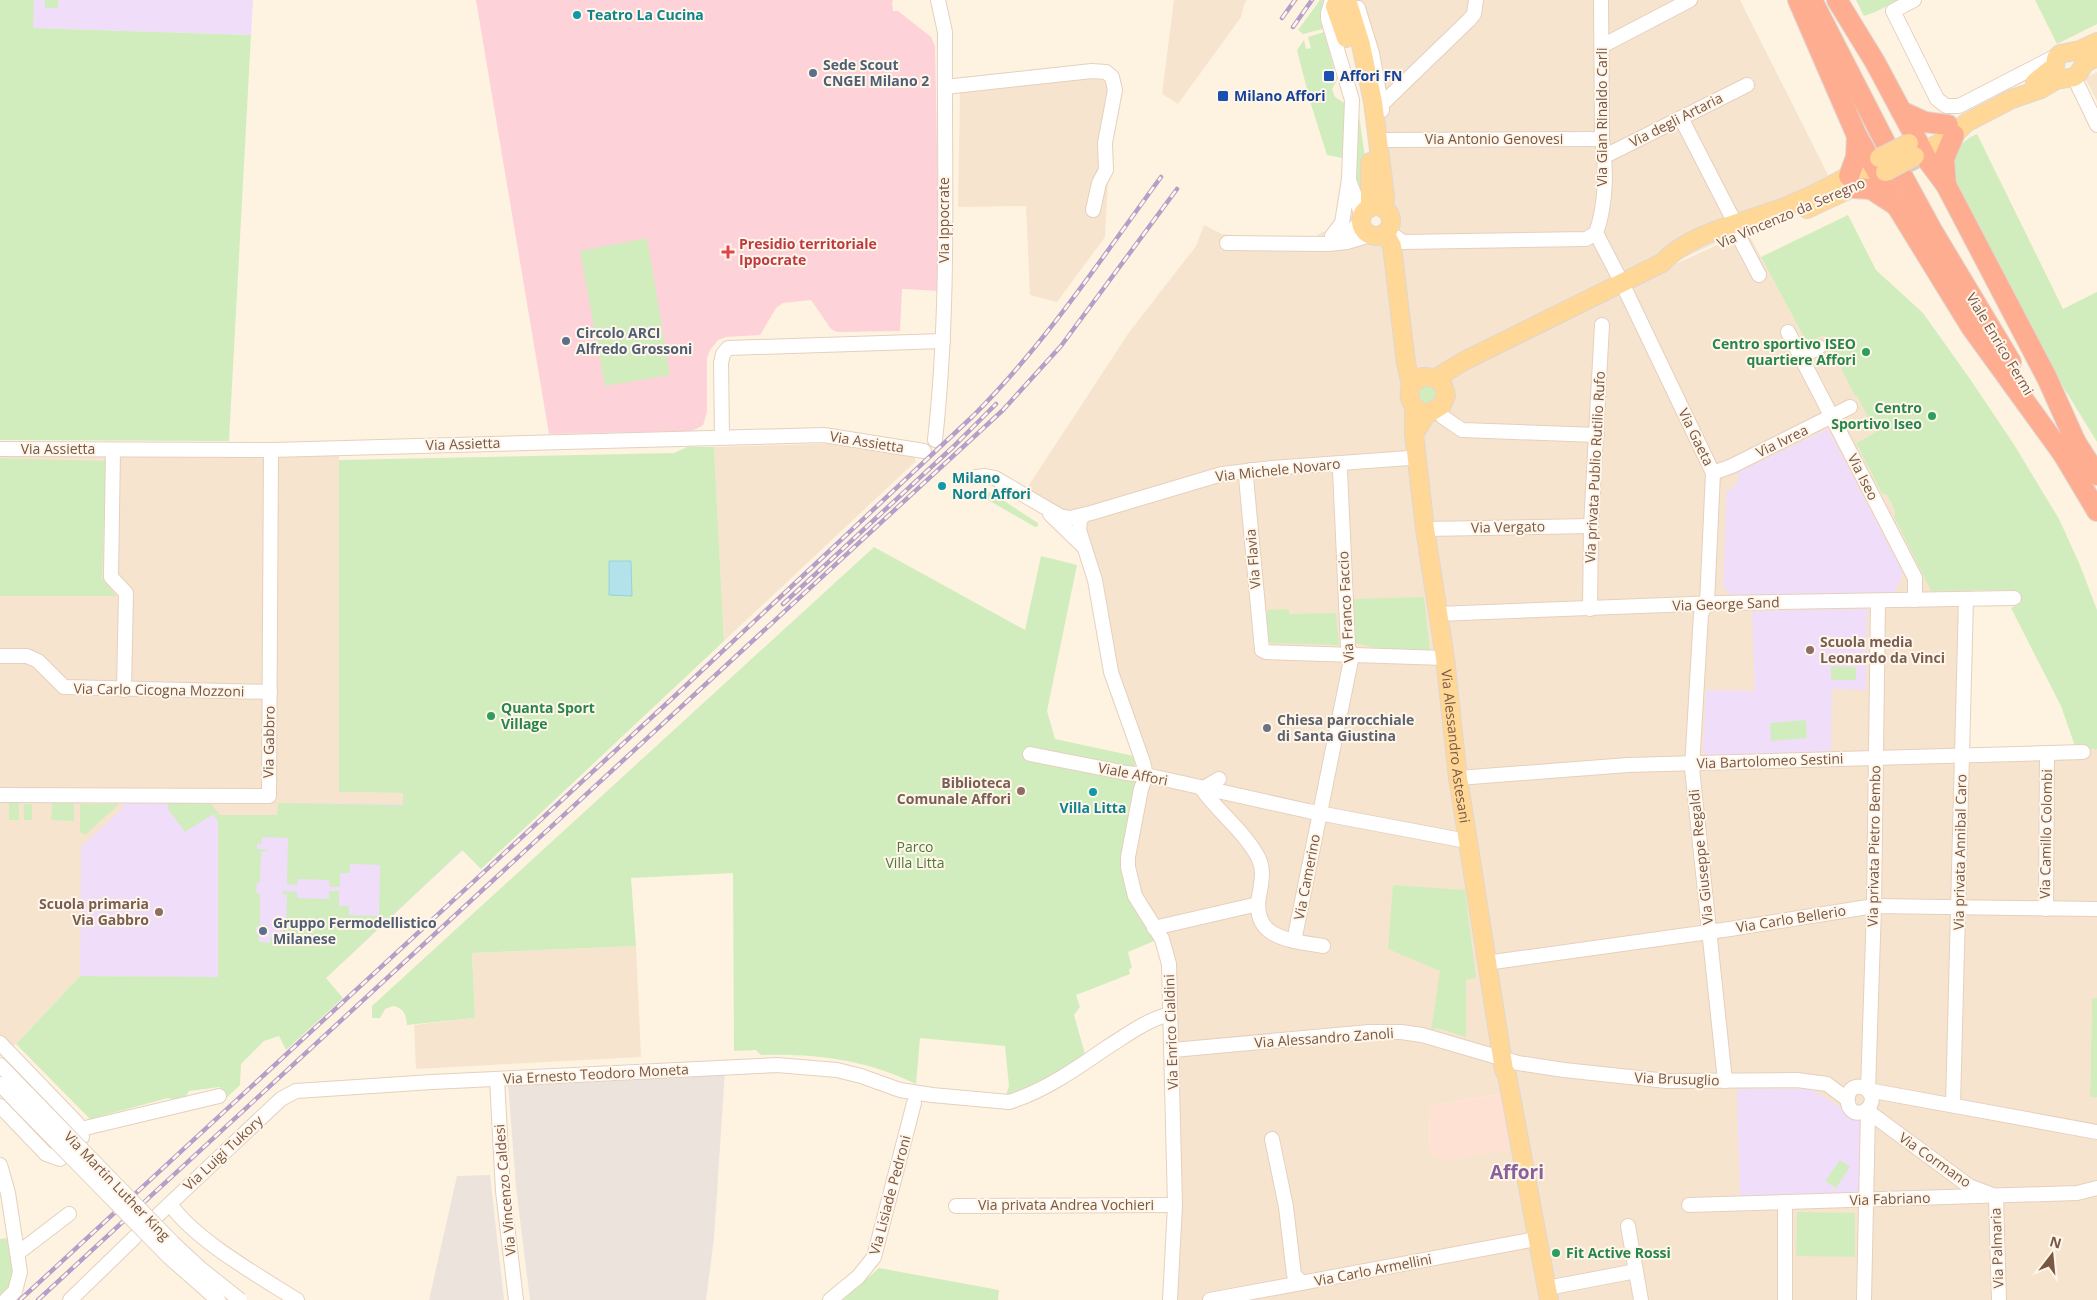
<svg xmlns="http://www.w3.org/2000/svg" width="2097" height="1300" viewBox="0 0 2097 1300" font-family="'Open Sans',sans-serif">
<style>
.residential{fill:#f7e4ce;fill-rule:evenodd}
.commercial{fill:#ffe1d4}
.industrial{fill:#ece4dc}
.education{fill:#f0ddfa}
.medical{fill:#fdd2d8}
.green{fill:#d1edbe;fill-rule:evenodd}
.water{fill:#b3e2ea;stroke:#98d2dc}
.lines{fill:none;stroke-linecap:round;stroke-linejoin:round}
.highway-tunnel{stroke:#dcccb9;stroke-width:20;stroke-dasharray:20 10;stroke-linecap:butt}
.minor-casing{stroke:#e5d0be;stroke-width:16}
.major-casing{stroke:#dfd7d2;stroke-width:20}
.highway-casing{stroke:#dfd7d2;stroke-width:22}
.minor{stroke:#fff;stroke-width:14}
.major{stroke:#ffd897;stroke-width:18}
.highway{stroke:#ffad91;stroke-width:20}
.rail-casing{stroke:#b59ec8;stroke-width:4.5}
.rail{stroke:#fff6e9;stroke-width:2.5;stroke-dasharray:8;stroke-linecap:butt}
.minor-bridge-casing{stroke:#e5d0be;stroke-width:16;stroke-linecap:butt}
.major-bridge-casing{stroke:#dfd7d2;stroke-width:20;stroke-linecap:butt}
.minor-bridge{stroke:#fff;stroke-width:14}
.major-bridge{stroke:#ffd897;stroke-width:18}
.culture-dot{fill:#0f9aa8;stroke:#fff6e9;stroke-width:2}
.service-dot{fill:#5c6f8a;stroke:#fff6e9;stroke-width:2}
.transit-dot{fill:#1a4fb4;stroke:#fff6e9;stroke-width:2}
.health-dot{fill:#e0444e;stroke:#fff6e9;stroke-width:2}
.leisure-dot{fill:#2e9e5b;stroke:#fff6e9;stroke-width:2}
.education-dot{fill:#8d6e63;stroke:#fff6e9;stroke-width:2}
.worship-dot{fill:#6b7280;stroke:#fff6e9;stroke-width:2}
.labels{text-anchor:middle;stroke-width:4;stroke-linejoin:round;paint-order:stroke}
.culture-label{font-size:14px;font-weight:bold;fill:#0d838f;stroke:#fff6e9;text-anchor:start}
.service-label{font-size:14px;font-weight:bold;fill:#4e5e75;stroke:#fff6e9;text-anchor:start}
.transit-label{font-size:14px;font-weight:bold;fill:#164399;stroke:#fff6e9;text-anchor:start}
.street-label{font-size:14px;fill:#785745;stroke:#fff6e9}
.health-label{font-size:14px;font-weight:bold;fill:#be3a42;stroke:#fff6e9;text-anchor:start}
.leisure-label{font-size:14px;font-weight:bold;fill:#27864d;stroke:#fff6e9;text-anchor:end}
.education-label{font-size:14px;font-weight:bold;fill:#785e54;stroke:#fff6e9;text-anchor:end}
.worship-label{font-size:14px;font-weight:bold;fill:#5b616d;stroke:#fff6e9;text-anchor:start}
.park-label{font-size:14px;fill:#4c793a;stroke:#fff6e9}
.district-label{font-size:19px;font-weight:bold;fill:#88609c;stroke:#fff6e9}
</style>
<rect width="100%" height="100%" fill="#fef3e0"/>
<g class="residential">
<path d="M1174 0H1247L1244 5 1241 17 1178 104 1162 94Z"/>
<path d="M1351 0H1740L1829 177 1779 202 1746 229 1677 261 1662 262 1506 340 1421 375 1407 358 1394 234V219L1390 210Z"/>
<path d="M2097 72V101L2085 78Z"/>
<path d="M1098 75 1110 81 1113 92 1105 237 1057 302 1030 295 1026 206 958 207 960 90Z"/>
<path d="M1204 225 1222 234 1310 241 1322 232 1343 230 1380 243 1393 259 1415 377 1416 454 1272 467 1084 514 1079 532 1023 494 1130 331 1196 246Z"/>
<path d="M1747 231 1807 343 1824 334 1855 396 1857 395 1876 432 1856 443 1882 494 1887 495 1895 511 1894 517 1931 590H1973L1968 751 2097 749V998H2092L2090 1096 2097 1097V1132L1876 1091 1860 1087 1851 1089 1846 1099 1827 1083 1796 1079 1667 1080 1564 1069 1516 1062 1504 1058 1459 777 1445 657 1418 470 1424 526 1444 659 1457 778 1504 1070V1061L1517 1064 1668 1082 1796 1081 1826 1085 1847 1101 1852 1090 1861 1088 1874 1092 2097 1133V1300H1170L1175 1205 1170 964 1166 946 1136 896 1129 873 1128 856 1144 775 1142 762 1116 700 1107 660 1097 597 1080 528 1083 518 1173 488 1237 472 1402 459 1416 455 1417 460 1413 407 1423 412H1429L1438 408 1444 400 1443 386 1458 365 1663 264 1678 263ZM1509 1092 1518 1147 1449 1160 1429 1154 1430 1106Z"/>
<path d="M853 443 913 455 916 461 724 641 714 447Z"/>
<path d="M0 450H339V792L412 793 326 978 80 976 9 1051 0 1041Z"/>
<path d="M636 946 641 1057 416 1069 414 1025 475 1018 472 953Z"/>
</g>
<path class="commercial" d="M1510 1092 1520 1147 1449 1160 1429 1154 1430 1106Z"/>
<g class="industrial">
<path d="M725 1071 714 1238 706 1300H530L516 1187 508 1083Z"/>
<path d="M490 1175 504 1300H429L457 1176Z"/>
</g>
<g class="education">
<path d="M34 0H253L251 35 32 28Z"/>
<path d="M1828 429 1903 573 1895 592 1731 595 1723 587 1727 489H1733L1739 478 1737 473Z"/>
<path d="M1867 609 1866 690 1832 689 1831 751 1705 755 1703 752 1706 690 1755 691 1752 611Z"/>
<path d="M123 803 211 804 220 815H277L278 803 403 804 463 850 326 978 80 976 81 847 123 808Z"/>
<path d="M1737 1089H1811L1860 1119 1859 1193 1740 1196Z"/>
</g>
<path class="medical" d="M476 0H893L892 3 893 11H898L931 37 935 46 940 291 902 289 900 331 837 332 831 329 811 300 783 303 776 308 760 335 726 337 718 340 710 350 707 358V412L703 425 698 428 691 431 549 434Z"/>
<g class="green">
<path d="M0 0H34L33 28 251 35 229 441 0 440Z"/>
<rect x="45" y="0" width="13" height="8"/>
<path d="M1320 0H1324L1320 16 1323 29 1303 34 1298 30Z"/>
<path d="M1856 0H1899L1875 12 1864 16Z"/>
<path d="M2035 0H2097V24L2057 44Z"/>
<path d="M1324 32 1337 80 1332 89 1335 97 1346 104 1347 110 1342 158 1327 155 1310 101 1297 50 1304 40 1306 49 1311 48 1308 37Z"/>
<path d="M1357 102 1365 157 1363 203 1355 178Z"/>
<path d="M1977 134 2063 309 2097 292V442L2026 326 1957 190C1949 163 1950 146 1977 134Z"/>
<path d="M1848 215 1876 270 1923 313 1970 379 2013 443 2059 519 2080 565 2097 610V749H2076L2061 706 2011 608 2021 603 2014 590 1931 591 1894 517 1895 511 1887 495 1882 494 1856 443 1876 432 1857 396H1855L1824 335 1807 343 1761 257Z"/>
<path d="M647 238 670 375 605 386 580 251Z"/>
<circle cx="1428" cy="394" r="9"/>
<path d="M687 447H714L724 641 481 869 462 850 326 978 343 998 286 1050 279 1036 264 1041 241 1064 240 1085 223 1101 220 1087 189 1091 183 1101 168 1098 90 1119 16 1044 80 976 218 977V821L213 814 185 832 168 809V803L211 804 220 815H277L278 803 403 805V793L339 792V460L674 453ZM262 837 288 838 287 884 297 885 298 879 329 880 330 887H340V873H350V864L380 865 379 916 349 915V906H339V891H329V899L297 898V892L283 891 282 894H287L286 930H283V935H286V943H276L275 937H270V943L259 942V933H256V927L267 928V925H260V894L256 893 257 883 260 882 261 852 268 851V850L257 849V844H261Z"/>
<path d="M0 458 106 461 102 578 116 596H0Z"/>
<path d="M987 492 992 493 1038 523V526L1035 527 988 500 985 496Z"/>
<path d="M874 547 1025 630 1041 556 1077 565 1047 711 1055 739 1134 756 1137 784 1124 879 1154 941 1128 952 1132 968 1129 969 1130 974 1076 995 1080 1007 1074 1015 1085 1054C1060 1071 1035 1085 1006 1095L1009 1086 1005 1046 920 1038 916 1084C868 1060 814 1053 761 1055L756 1050 734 1051 733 873 631 878 636 946 472 953 475 1018 407 1025C406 1015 404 1008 393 1006L385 1009 380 1018H372V1006Z"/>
<path d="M1424 597 1430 650 1394 652 1355 643 1352 599Z"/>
<path d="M1289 609V614L1336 613 1339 645 1270 643 1267 638V610Z"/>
<path d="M1831 666 1856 667V680H1831Z"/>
<path d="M1806 720 1807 738 1771 741 1770 723Z"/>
<rect x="9" y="803" width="10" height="17"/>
<path d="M52 803H74V821L51 820Z"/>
<rect x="24" y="804" width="8" height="16"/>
<path d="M80 804H119L85 835 80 832Z"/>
<path d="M1393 885 1465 890 1476 978 1466 980V1037L1437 1028 1431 1031 1440 971 1388 949Z"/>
<path d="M2092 998H2097V1097H2090Z"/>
<path d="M1840 1160 1850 1167 1836 1188 1825 1181Z"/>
<path d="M1797 1212 1855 1213V1257L1796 1256Z"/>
<path d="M9 1238 16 1276 12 1291 0 1300V1239Z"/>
<path d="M879 1268 999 1290 998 1300H843Z"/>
</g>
<path class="water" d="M609 561H631L632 596 609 595Z"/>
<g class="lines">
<path class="highway-tunnel" d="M1895 139 1912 172"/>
<defs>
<g id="minor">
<path d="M1914 0 1893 11 1937 99 1946 106H1959L2060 54"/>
<path d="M1358 8 1372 53 1382 110"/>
<path d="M1602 46 1690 0"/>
<path d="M2074 77 2097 125"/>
<path d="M945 87 1092 71 1106 72 1112 77 1115 90 1105 143 1106 170 1099 183 1093 210"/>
<path d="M1382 104 1469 20 1474 14 1476 0"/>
<path d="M1681 118 1735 223"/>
<path d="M1386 140 1602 139"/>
<path d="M1605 156 1747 85"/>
<path d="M1349 180 1362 216"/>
<path d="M1387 231 1403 242 1586 239 1596 233C1606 205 1607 169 1602 139L1601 0"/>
<path d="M1596 233 1622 283 1713 473 1707 603 1701 614 1692 768 1725 1081"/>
<path d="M1737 233 1759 275"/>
<path d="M1338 235 1346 234 1361 223"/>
<path d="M1332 236 1342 223 1349 179 1352 100 1328 19V13L1332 0"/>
<path d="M1227 243 1329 244 1347 242 1370 235"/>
<path d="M1788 332 1915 578V600"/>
<path d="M1802 357 1819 347"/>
<path d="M1439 409 1443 417 1462 430 1597 435"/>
<path d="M722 436 721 363 723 354 728 348 943 341"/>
<path d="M935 440C950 305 944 167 945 32L938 0"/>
<path d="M0 449 271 450 824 435 924 451"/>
<path d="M113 450 111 577 126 593 124 690"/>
<path d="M1251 470 1246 477 1262 650 1266 652 1445 658"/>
<path d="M1713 473 1732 466 1850 407"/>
<path d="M976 477 985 476 995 478 1060 516 1070 518 1091 513 1222 474 1272 468 1409 458 1416 454"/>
<path d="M1050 514 1085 548"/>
<path d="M1084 515 1080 520 1079 530 1095 580 1111 672 1143 762 1146 775 1141 789 1128 857V867L1135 896 1162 939 1169 964 1175 1205 1170 1300"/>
<path d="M1425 529 1591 526"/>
<path d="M1590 609 1591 526 1602 325"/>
<path d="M1437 614 1718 603 2014 598"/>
<path d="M0 656H27L38 661 64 687 270 692"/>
<path d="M1030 754 1126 773 1146 775 1308 811 1467 841"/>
<path d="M1458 778 1628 765 2083 752"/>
<path d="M1202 789C1219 813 1244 831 1258 857 1264 869 1262 879 1260 891 1249 938 1287 940 1323 946"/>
<path d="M1202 789 1219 779"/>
<path d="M0 795 269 796 271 450"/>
<path d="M2046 909 2047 760"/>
<path d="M1154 928 1258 904"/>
<path d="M1294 941 1351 660 1348 646 1340 470 1337 466 1331 464"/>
<path d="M1486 963 1730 929 1874 906 2097 909"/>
<path d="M0 1043 76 1122 81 1129 82 1137"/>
<path d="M1173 1050 1369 1032H1401L1422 1035 1518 1063 1564 1070 1667 1081 1797 1080 1827 1084 1847 1099"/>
<path d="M0 1065 28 1094"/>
<path d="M497 1079 503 1191 516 1300"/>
<path d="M0 1084 18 1103"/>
<path d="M1868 1090 1874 906 1878 601"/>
<path d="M1868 1090 1872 1097C1872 1103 1870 1108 1865 1111 1841 1122 1842 1074 1868 1090L2097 1132"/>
<path d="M1953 1105 1966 599"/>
<path d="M0 1106 46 1154 60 1159"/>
<path d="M1866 1110 1969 1186 1990 1194"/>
<path d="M81 1129 219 1096"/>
<path d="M1272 1139 1286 1207 1294 1275 1302 1283"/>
<path d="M0 1165 8 1193 20 1272 15 1291 6 1300"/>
<path d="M1996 1196 1999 1300"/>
<path d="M1785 1202V1300"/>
<path d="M170 1204C195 1240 259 1276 297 1300"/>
<path d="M1689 1205 2077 1193 2097 1188"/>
<path d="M956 1206 1175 1205"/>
<path d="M158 1215 281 1099 296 1091 432 1082 777 1065 837 1070 861 1076 900 1090 932 1095 1009 1102C1044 1091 1076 1069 1106 1048 1127 1035 1146 1020 1170 1014"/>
<path d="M1628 1226 1641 1300"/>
<path d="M18 1253 69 1214"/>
<path d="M1547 1288 1636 1271"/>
<path d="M70 1300 135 1237"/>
<path d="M830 1300 858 1277 874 1257 914 1103"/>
<path d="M1210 1300 1536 1239"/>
<path d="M1864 1300 1868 1111"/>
</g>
<g id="major">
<path d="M1348 3 1361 45 1373 102 1385 196 1384 209"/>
<path d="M1335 6 1346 38"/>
<path d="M2035 82 2055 66 2056 58 2060 54 2080 50 2097 42"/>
<path d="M1915 156 1954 135 1966 123 2012 99 2041 89 2056 80 2074 77 2078 74 2085 63 2097 57"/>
<circle cx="1376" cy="221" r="15"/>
<path d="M1370 208V162"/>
<path d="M1807 209 1865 182"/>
<path d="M1385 233 1392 246 1406 363 1411 385"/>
<path d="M1436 378 1464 361 1662 263C1690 233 1736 225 1773 211 1800 202 1835 184 1860 169"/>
<path id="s1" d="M1414 407V434L1425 529 1445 658 1458 778 1504 1070 1507 1075 1549 1300"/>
<path d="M1414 434 1426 415 1442 405 1446 395 1443 385 1436 378 1422 377 1411 385C1406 400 1414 412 1430 413"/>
</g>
<g id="highway">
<path d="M1798 0 1857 136 1896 205 1971 327 2063 454"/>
<path d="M1812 0 1886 144"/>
<path d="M1837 0 1875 62 1928 161 1946 185 2047 378 2077 445"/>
<path d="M1901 111 1925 122 1948 125"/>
<path d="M1849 176 1856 157 1857 136"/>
<path d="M1903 177 1933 232 2011 362"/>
<path d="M1946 185 1944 159 1954 135"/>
<path d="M1853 188 1871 189 1894 204"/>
<path d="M2071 435 2097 475"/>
<path d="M2057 444 2097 511"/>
</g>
</defs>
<use href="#minor" class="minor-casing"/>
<use href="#major" class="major-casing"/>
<use href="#highway" class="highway-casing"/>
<use href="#minor" class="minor"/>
<use href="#major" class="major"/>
<use href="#highway" class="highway"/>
<defs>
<g id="rail">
<path d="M1282 18 1295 0"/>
<path d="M1293 27 1312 0"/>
<path d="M783 604 953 447 996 404"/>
<path d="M20 1300 678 693 973 416C1045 344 1101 259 1161 177"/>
<path d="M38 1300 1003 410 1061 346 1177 189"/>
</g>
</defs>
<use href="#rail" class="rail-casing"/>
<use href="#rail" class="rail"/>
<defs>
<g id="minor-bridge">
<path d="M28 1094 172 1242 201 1269 240 1300"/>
<path d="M18 1103 169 1257 218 1300"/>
</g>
<g id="major-bridge">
<path d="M1879 158 1909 143"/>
<path d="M1885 172 1915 156"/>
</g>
</defs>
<use href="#minor-bridge" class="minor-bridge-casing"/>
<use href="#major-bridge" class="major-bridge-casing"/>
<use href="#minor-bridge" class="minor-bridge"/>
<use href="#major-bridge" class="major-bridge"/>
</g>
<g class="culture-dot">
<circle cx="577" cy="15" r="5"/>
<circle cx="942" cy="486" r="5"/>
<circle cx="1093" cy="792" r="5"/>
</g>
<g class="service-dot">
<circle cx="813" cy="73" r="5"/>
<circle cx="566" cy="341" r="5"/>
<circle cx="263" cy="931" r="5"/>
</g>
<g class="transit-dot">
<rect x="1323" y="70" width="12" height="12" rx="2.5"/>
<rect x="1217" y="90" width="12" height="12" rx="2.5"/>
</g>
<path class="health-dot" d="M725.5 244.5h5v5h5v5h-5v5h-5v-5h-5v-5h5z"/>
<g class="leisure-dot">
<circle cx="1866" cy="352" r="5"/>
<circle cx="1932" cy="416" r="5"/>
<circle cx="491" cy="716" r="5"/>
<circle cx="1556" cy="1253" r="5"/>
</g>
<g class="education-dot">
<circle cx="1810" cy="650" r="5"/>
<circle cx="1021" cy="791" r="5"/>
<circle cx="159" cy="912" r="5"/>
</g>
<circle class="worship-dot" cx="1267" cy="728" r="5"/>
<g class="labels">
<g class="culture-label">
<text x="587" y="20">Teatro La Cucina</text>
<text x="952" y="483">Milano<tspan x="952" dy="16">Nord Affori</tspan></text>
<text x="1093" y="813" text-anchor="middle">Villa Litta</text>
</g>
<g class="service-label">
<text x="823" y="70">Sede Scout<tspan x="823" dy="16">CNGEI Milano 2</tspan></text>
<text x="576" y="338">Circolo ARCI<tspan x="576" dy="16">Alfredo Grossoni</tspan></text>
<text x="273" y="928">Gruppo Fermodellistico<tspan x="273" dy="16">Milanese</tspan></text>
</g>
<g class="transit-label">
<text x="1340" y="81">Affori FN</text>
<text x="1234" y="101">Milano Affori</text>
</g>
<g class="street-label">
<text transform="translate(1602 117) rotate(-90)" y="5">Via Gian Rinaldo Carli</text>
<text transform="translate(1676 120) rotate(-27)" y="5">Via degli Artaria</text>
<text x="1494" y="144">Via Antonio Genovesi</text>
<text transform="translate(1791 213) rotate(-23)" y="5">Via Vincenzo da Seregno</text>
<text transform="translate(944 220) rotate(-90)" y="5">Via Ippocrate</text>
<text transform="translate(2000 344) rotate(59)" y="5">Viale Enrico Fermi</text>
<text transform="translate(1696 437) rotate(64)" y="5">Via Gaeta</text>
<text transform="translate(1782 441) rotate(-26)" y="5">Via Ivrea</text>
<text transform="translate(867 442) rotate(9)" y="5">Via Assietta</text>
<text transform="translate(463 444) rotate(-2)" y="5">Via Assietta</text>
<text x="58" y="454">Via Assietta</text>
<text transform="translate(1595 467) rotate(-87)" y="5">Via privata Publio Rutilio Rufo</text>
<text transform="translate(1278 470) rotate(-6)" y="5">Via Michele Novaro</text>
<text transform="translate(1863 477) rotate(63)" y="5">Via Iseo</text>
<text transform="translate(1508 527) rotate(-1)" y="5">Via Vergato</text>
<text transform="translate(1253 559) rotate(-95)" y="5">Via Flavia</text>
<text transform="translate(1726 604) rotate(-2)" y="5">Via George Sand</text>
<text transform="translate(1346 607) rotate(-93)" y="5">Via Franco Faccio</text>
<text transform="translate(159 690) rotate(1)" y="5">Via Carlo Cicogna Mozzoni</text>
<text transform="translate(269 742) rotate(-89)" y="5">Via Gabbro</text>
<text dy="5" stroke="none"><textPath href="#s1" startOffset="342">Via Alessandro Astesani</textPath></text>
<text transform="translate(1770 761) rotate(-2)" y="5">Via Bartolomeo Sestini</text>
<text transform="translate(1133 774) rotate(11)" y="5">Viale Affori</text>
<text transform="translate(2046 834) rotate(-89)" y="5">Via Camillo Colombi</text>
<text transform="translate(1874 846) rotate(-89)" y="5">Via privata Pietro Bembo</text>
<text transform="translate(1960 852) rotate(-89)" y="5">Via privata Annibal Caro</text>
<text transform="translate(1701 857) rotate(-96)" y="5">Via Giuseppe Regaldi</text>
<text transform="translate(1307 877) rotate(-79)" y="5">Via Camerino</text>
<text transform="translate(1791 919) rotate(-9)" y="5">Via Carlo Bellerio</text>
<text transform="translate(1171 1032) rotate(-92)" y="5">Via Enrico Cialdini</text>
<text transform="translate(1324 1038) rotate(-4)" y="5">Via Alessandro Zanoli</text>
<text transform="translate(596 1074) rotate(-3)" y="5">Via Ernesto Teodoro Moneta</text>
<text transform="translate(1677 1079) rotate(2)" y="5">Via Brusuglio</text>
<text transform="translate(223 1153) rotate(-43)" y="5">Via Luigi Tukory</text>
<text transform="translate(1935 1160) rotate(35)" y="5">Via Cormano</text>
<text transform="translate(117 1186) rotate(46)" y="5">Via Martin Luther King</text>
<text transform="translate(505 1190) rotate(-95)" y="5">Via Vincenzo Caldesi</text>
<text transform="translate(890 1195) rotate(-75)" y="5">Via Lisiade Pedroni</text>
<text transform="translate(1890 1199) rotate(-2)" y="5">Via Fabriano</text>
<text x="1066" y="1210">Via privata Andrea Vochieri</text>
<text transform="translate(1997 1248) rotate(-92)" y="5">Via Palmaria</text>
<text transform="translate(1373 1270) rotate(-11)" y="5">Via Carlo Armellini</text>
</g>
<g class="health-label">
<text x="739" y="249">Presidio territoriale<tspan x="739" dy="16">Ippocrate</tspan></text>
</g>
<g class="leisure-label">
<text x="1856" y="349">Centro sportivo ISEO<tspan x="1856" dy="16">quartiere Affori</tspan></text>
<text x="1922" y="413">Centro<tspan x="1922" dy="16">Sportivo Iseo</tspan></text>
<text x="501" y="713" text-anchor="start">Quanta Sport<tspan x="501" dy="16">Village</tspan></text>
<text x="1566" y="1258" text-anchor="start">Fit Active Rossi</text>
</g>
<g class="education-label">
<text x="1820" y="647" text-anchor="start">Scuola media<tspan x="1820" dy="16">Leonardo da Vinci</tspan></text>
<text x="1011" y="788">Biblioteca<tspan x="1011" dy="16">Comunale Affori</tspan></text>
<text x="149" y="909">Scuola primaria<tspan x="149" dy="16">Via Gabbro</tspan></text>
</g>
<g class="worship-label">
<text x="1277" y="725">Chiesa parrocchiale<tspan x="1277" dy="16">di Santa Giustina</tspan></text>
</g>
<g class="park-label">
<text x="915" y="852">Parco<tspan x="915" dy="16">Villa Litta</tspan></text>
</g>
<g class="district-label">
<text x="1517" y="1179">Affori</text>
</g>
</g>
<g transform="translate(2052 1255) rotate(16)" stroke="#fff6e9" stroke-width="4" paint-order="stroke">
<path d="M0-4L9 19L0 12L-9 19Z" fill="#785745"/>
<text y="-8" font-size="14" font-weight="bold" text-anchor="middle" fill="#785745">N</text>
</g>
</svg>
